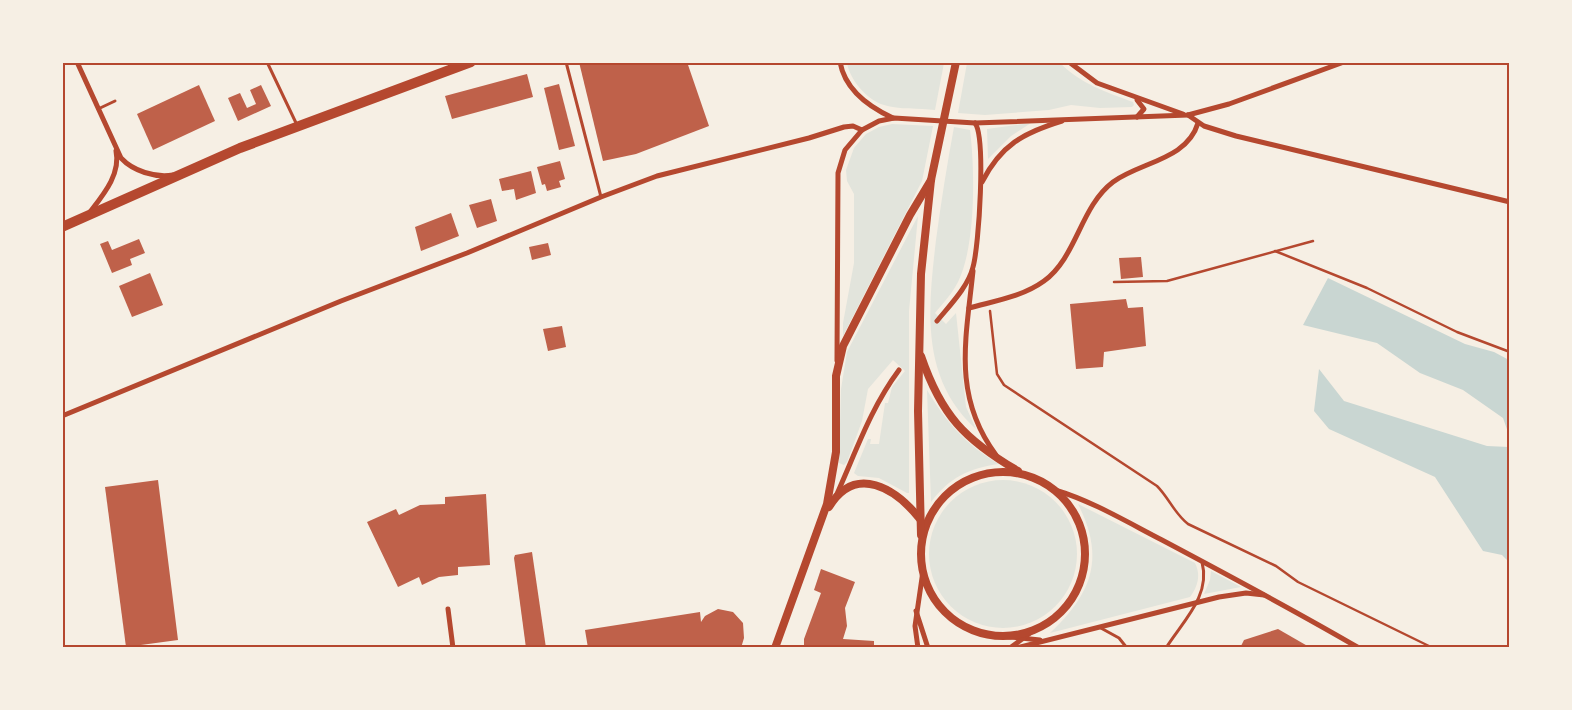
<svg xmlns="http://www.w3.org/2000/svg" width="1572" height="710" viewBox="0 0 1572 710" font-family="Merriweather,serif">
<style>
.green{fill:#e2e4dc}
.water{fill:#c9d6d2}
.building{fill:#bf614a}
.lines{fill:none;stroke-linecap:round;stroke-linejoin:round}
.path{stroke:#b5482f;stroke-width:2.5}
.service{stroke:#b5482f;stroke-width:3}
.minor{stroke:#b5482f;stroke-width:5}
.tertiary{stroke:#b5482f;stroke-width:8}
.primary{stroke:#b5482f;stroke-width:10}
.neatline{fill:none;stroke:#b5482f;stroke-width:2}
</style>
<rect width="100%" height="100%" fill="#f6efe4"/>
<g class="green">
<path d="M847 63H944L935 110C919 108 899 110 884 105 867 100 850 80 847 63Z"/>
<path d="M967 63H1060C1081 84 1106 92 1133 102L1134 105 1132 107 1100 108 1071 105 1049 110 985 115 958 113Z"/>
<path d="M1031 123 1011 136 988 159 987 129Z"/>
<path d="M892 124 933 126 922 181 843 336V323L854 263V194L847 181 846 170 854 148 866 134 879 127Z"/>
<path d="M954 127 970 130C975 169 976 246 958 282 952 294 943 303 935 313L946 324 956 313 966 407 976 429C920 378 928 309 936 240 941 202 947 165 954 127Z"/>
<path d="M918 216 909 311V493H907L879 478 858 476 854 473 868 439H871L870 444H879L885 403H888L892 387 905 371 893 360 868 389 862 421 847 462 844 465 839 463V460L841 389 847 352Z"/>
<path d="M927 390C946 422 966 445 999 464 969 468 949 478 931 502Z"/>
<circle cx="1003" cy="554" r="74"/>
<path d="M1078 504 1195 563C1201 575 1198 586 1190 597L1050 633C1093 593 1105 557 1078 504Z"/>
<path d="M1211 571 1241 587 1204 594 1210 580Z"/>
</g>
<g class="water">
<path d="M1328 278 1465 344 1494 352 1509 360V435L1503 418 1463 390 1420 373 1377 343 1303 325Z"/>
<path d="M1319 369 1344 401 1487 446 1509 447V562L1502 555 1483 551 1435 477 1329 429 1314 411Z"/>
</g>
<g class="building">
<path d="M579 62H687L709 126 636 154 603 161Z"/>
<path d="M527 74 533 97 452 119 445 96Z"/>
<path d="M559 84 575 146 559 150 544 88Z"/>
<path d="M199 85 215 121 153 150 137 114Z"/>
<path d="M261 85 271 106 238 121 228 98 240 93 247 108 256 104 250 90Z"/>
<path d="M560 161 565 179 559 181 561 187 547 191 545 184 542 185 537 167Z"/>
<path d="M531 171 536 193 516 200 514 189 502 191 499 179Z"/>
<path d="M491 199 497 221 477 228 469 205Z"/>
<path d="M451 213 459 236 421 251 415 227Z"/>
<path d="M139 239 145 253 130 259 132 265 112 273 100 244 108 241 112 250Z"/>
<path d="M548 243 551 255 532 260 529 247Z"/>
<path d="M1141 257 1143 277 1121 279 1119 258Z"/>
<path d="M150 273 163 305 132 317 119 286Z"/>
<path d="M1126 299 1128 308 1143 307 1146 346 1104 352 1103 367 1076 369 1070 304Z"/>
<path d="M562 326 566 347 548 351 543 329Z"/>
<path d="M158 480 178 640 126 647 105 487Z"/>
<path d="M486 494 490 565 458 567V575L439 577 422 585 419 577 398 587 367 522 396 509 399 515 420 505 445 504V497Z"/>
<path d="M532 552 546 648H526L514 558 515 555Z"/>
<path d="M821 569 855 582 845 608 847 626 843 639 874 641V648H804V639L821 593 814 590Z"/>
<path d="M718 609 733 612 743 623 744 638 741 648H588L585 630 700 612 701 622 705 616Z"/>
<path d="M1278 629 1311 648H1240L1244 640Z"/>
</g>
<g class="lines">
<g class="path">
<path d="M1275 251 1367 288 1457 332 1510 352"/>
<path d="M1114 282 1167 281 1313 241"/>
<path d="M990 311 997 374 1004 385 1157 486C1169 498 1174 513 1188 524L1276 566 1298 582 1433 648"/>
</g>
<g class="service">
<path d="M267 62 297 125"/>
<path d="M566 62 601 197"/>
<path d="M98 109 115 101"/>
<path d="M1099 627 1119 638 1127 648"/>
<path d="M1166 648C1183 621 1211 596 1202 562"/>
</g>
<g class="minor">
<path d="M77 62 121 158C133 171 155 178 173 175"/>
<path d="M840 62C845 90 869 107 893 118"/>
<path d="M1069 62 1097 83 1183 114"/>
<path d="M1137 100 1144 109 1137 117"/>
<path d="M1188 115 1204 126 1236 136 1510 202"/>
<path d="M982 182C1001 145 1023 133 1062 121"/>
<path d="M90 212C103 195 121 174 116 151"/>
<path d="M973 271C966 339 952 396 996 455"/>
<path d="M969 308C994 301 1022 297 1044 281 1077 257 1080 207 1113 182 1140 162 1187 160 1198 123"/>
<path d="M937 321C950 305 968 287 973 267 979 246 986 138 975 123"/>
<path d="M837 361 838 173 845 150 862 130 879 121 894 118 975 123 1188 115 1229 104 1344 62"/>
<path d="M62 416 341 301 467 253 601 197 657 176 809 138 844 127 853 126 862 130"/>
<path d="M1055 490C1092 501 1127 522 1162 540 1228 575 1294 610 1359 648"/>
<path d="M836 496C856 452 870 409 899 370"/>
<path d="M448 609 453 648"/>
<path d="M916 611 928 648"/>
<path d="M1002 636 1040 640"/>
<path d="M918 648 915 626 923 571"/>
<path d="M1010 648 1034 630"/>
<path d="M1016 648 1219 597 1246 593 1264 595"/>
</g>
<g class="tertiary">
<path d="M921 356C941 415 965 440 1018 471"/>
<circle cx="1003" cy="554" r="82"/>
<path d="M829 507C856 463 896 489 920 519"/>
<path d="M921 535 918 411 921 274 931 180 956 62"/>
<path d="M775 648 827 504 836 452V376L843 346 910 215 931 180"/>
</g>
<path class="primary" d="M62 227 240 148 471 62"/>
</g>
<rect width="1572" height="710" fill="none" stroke="#f6efe4" stroke-width="128"/>
<rect x="64" y="64" width="1444" height="582" class="neatline"/>
</svg>
